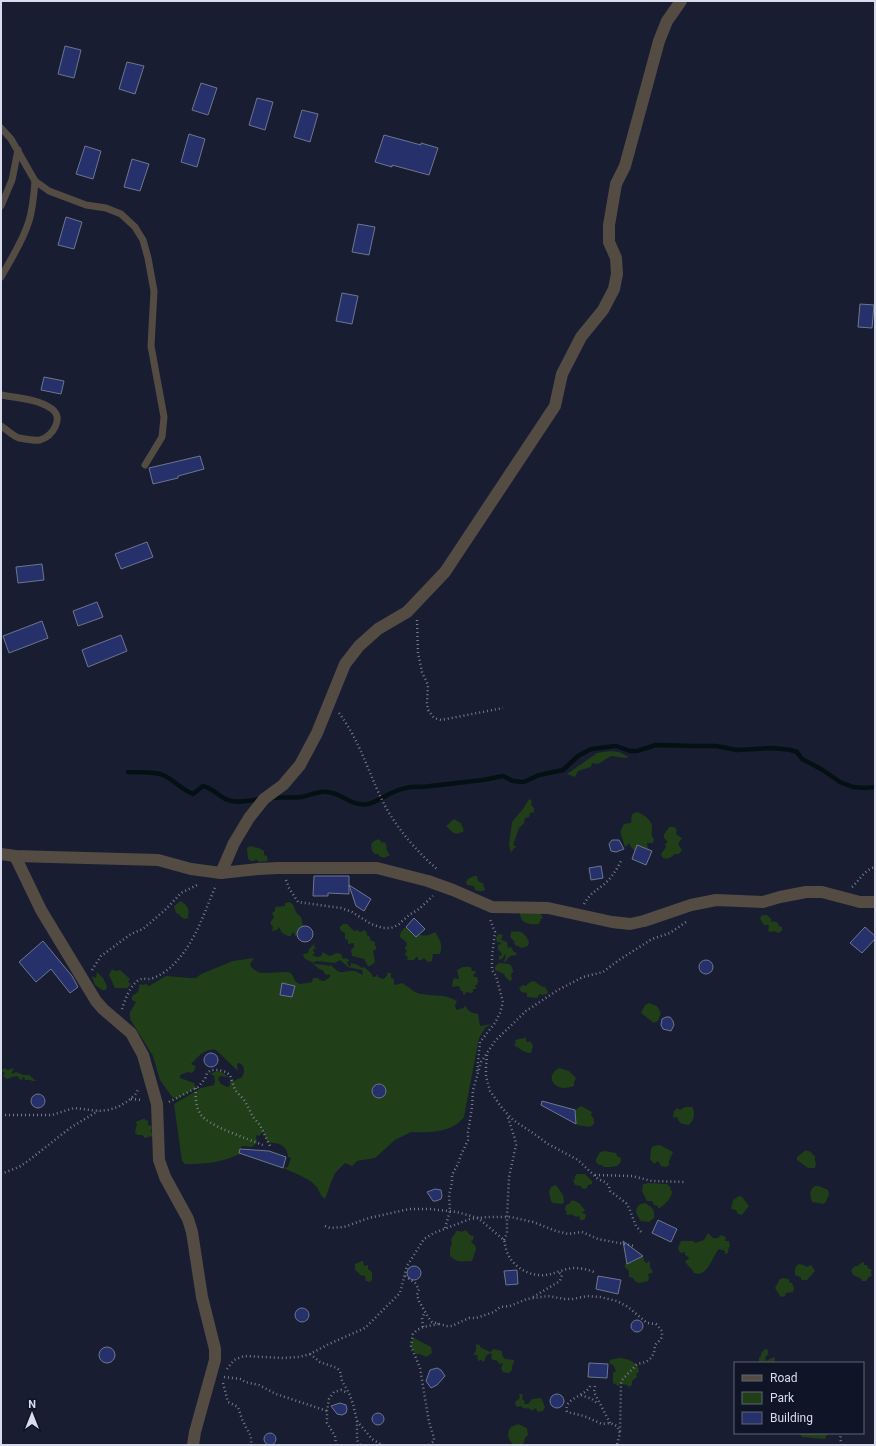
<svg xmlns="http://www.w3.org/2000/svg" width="876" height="1446" viewBox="0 0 876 1446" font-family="Roboto,sans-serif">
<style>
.green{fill:#203e17;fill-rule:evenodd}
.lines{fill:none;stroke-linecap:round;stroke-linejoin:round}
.stream{stroke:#041114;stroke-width:4.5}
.building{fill:#26316c;stroke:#6e758e}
.path{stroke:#777c8d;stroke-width:2.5;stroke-dasharray:1 3;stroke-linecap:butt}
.service{stroke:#544b43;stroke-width:7}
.minor{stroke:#544b43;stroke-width:12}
</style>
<rect width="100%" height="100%" fill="#181d31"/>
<g class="green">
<path d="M610 751 619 752 629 757 626 758 611 756 598 764 592 763 591 767 578 771 575 777 567 774 597 753Z"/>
<path d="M529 799 532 801 531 805 534 808V812L530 813 529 817 525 818 524 823 519 828 513 845 517 847 514 848 511 853 509 845 512 822 523 809Z"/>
<path d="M637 812C642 813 653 821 652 827 652 833 650 834 654 839L653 843H647L648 850 637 845 635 851 631 847 629 843 626 847 624 845C623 835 617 835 624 824L631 823 632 814Z"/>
<path d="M454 819 461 823 464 831C454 837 453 832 446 826Z"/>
<path d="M669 827H674L677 830 676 834 682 838 678 844 682 850 679 854H675C671 857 669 860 663 858L661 854 666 847 665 844 668 842 664 838C663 832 667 832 669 827Z"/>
<path d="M379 839 382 843 384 842 386 844 387 851 390 855 384 858 379 856V854H375L372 851 371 844 374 841Z"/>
<path d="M250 846 259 848 264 851V855L267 856 268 861 259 862 256 859 254 861H251L248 859 247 848Z"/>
<path d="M474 876H477L478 881 484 884 483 886 485 888 484 891H478L475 890 474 886 467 885 466 882 468 879Z"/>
<path d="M181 901C187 906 190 908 188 918L185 919 181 917 179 914 176 913 174 906Z"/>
<path d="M289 902C295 904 293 907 296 912 297 914 299 915 301 917 303 921 301 923 304 926L300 928 298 935 295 936 294 933 293 932 291 936H288L282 933 279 927 277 930 272 931 273 927 270 923 274 917 272 913 275 911V907L285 906V903Z"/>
<path d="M520 913H540L543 918 541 919 539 924C530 925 520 924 520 913Z"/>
<path d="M764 915H767L771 919V922L774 921 778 923 779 926 782 927V931L778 933 774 931 771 932 768 931 769 925H764L760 919 761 916Z"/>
<path d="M343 924H347L354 931 359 930V932H362L363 930 366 931 367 935 370 937V940L375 942V946H376V949L373 951 375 962 370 966H368L364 959 352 956 351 950 354 947V943L348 944V940L345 939V933L340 930V927Z"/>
<path d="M404 928C417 928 418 942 435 932 440 939 443 945 440 954H433L432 961 428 962 424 958 421 960H418V957H416L414 960H407L408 957 405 955 407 950 404 949 407 945 406 942 400 937V934Z"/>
<path d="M514 931 516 932 518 931 523 933 524 935 526 936 529 942 528 946 522 948 515 945 514 941 510 937 511 932Z"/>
<path d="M498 934 503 935 501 940 507 942 508 948 511 947 514 952 517 953 516 955 510 956 505 962 504 961 506 956 505 954 503 958 499 960V956L502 955 501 952 498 950V945L501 944 500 942H497L496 938Z"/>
<path d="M315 943 314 947 317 948 314 949 313 951 315 953 312 955C316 957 319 958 322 955V952L330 956 337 953 341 954 343 959 346 958 349 960 347 963 349 966H351V963L358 965 362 968 364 967 371 973 373 977H375L377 974 378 977 383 979 387 976V973H391V978L394 979V984L396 985 402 983C409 987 414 993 422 994 436 997 443 993 457 1001L455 1005 456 1010 464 1008 465 1005C468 1012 472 1013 478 1014L480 1026 491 1024 485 1028 479 1038 464 1117C452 1133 428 1133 411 1132L395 1140 375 1158 357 1161 352 1166 345 1163 335 1173 330 1185 325 1199C320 1196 320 1191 316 1186 307 1177 294 1173 283 1168L288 1167 291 1158 288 1157C288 1146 278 1142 268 1143L263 1132 259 1136 256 1135 257 1143 252 1147 242 1146 240 1149V1154C220 1163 206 1164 185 1164L182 1161 174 1104 201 1088 214 1085 215 1081 214 1076 211 1074 212 1073C219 1070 223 1072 228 1077L220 1076 218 1079 221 1084 227 1087 230 1086V1079L234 1081 242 1077C245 1072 245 1065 239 1063L237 1064 238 1071 216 1050C204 1048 199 1056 191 1064L196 1066 194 1071 192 1073 188 1072 180 1075V1078L194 1083 196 1088 177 1099 172 1097 160 1080 153 1056 130 1019V1012L136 1002 132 1000V996L138 992 140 984 143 985 146 984 149 986 166 976 190 978H196L201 974 233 961 254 958 250 964C256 980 279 969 291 973L296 982 300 984 312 982 313 978H318L320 980 324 981 330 977V974L327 975 324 973V971C318 969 317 967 313 963 308 959 304 961 303 954L308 953 309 949ZM340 960 348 967 362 970 363 975C360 974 357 971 354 971 342 970 342 977 331 965L329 966C325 964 316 965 313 963L316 961 335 963Z"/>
<path d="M499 963 509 964 513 968 512 970 514 971 511 974 512 980 510 981 506 978 504 974 495 970V967Z"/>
<path d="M463 967H471L472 971H475L476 973 473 975 474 977H477L478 980 477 985H475L476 989H473V992L471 993 466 992 465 995 463 994V991H461L459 986 452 987 453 980 455 978 459 979 457 970Z"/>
<path d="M112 969 115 971 120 970 130 979 128 982 131 984 127 988H115L109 975Z"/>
<path d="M97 972 103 978 107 986 106 990H102L95 985 92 976 96 978Z"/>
<path d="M534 981 541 986 545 987 548 992 547 994 543 995 540 994 538 996V998L527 997V993L521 992 519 988 523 985 526 986 530 982Z"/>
<path d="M649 1003 657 1006 661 1013 658 1021 654 1023 641 1013 645 1005Z"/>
<path d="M524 1038H526V1042H531L533 1046 531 1053C524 1053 519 1048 514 1045L516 1043 515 1040Z"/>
<path d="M4 1068 8 1070 13 1068 14 1070 12 1071V1074L16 1072 24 1075H29L36 1081H32L30 1080H25L24 1077H23L22 1080 19 1079 18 1076 12 1077 7 1079 3 1076 5 1073 1 1071Z"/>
<path d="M559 1068 569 1071 576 1078 574 1083V1086C571 1087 567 1088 564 1088 552 1087 546 1076 559 1068Z"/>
<path d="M581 1106 592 1112 591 1115 594 1119V1124L590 1127 577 1125 574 1121 576 1117 575 1110Z"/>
<path d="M685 1107H692C696 1113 694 1120 689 1125 682 1124 679 1124 677 1117L673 1118 674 1111 677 1108 680 1110Z"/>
<path d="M143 1119H145L146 1121 148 1120V1125L152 1126 151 1132 153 1133 152 1136 145 1138 142 1135H137L135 1132 137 1124 135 1122Z"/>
<path d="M660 1145 673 1152 669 1161V1165L666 1167 661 1166 658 1161 654 1164 650 1159 651 1149 653 1146Z"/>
<path d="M806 1150 811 1152 812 1154 815 1156V1161L816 1163 815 1168H808L797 1160V1157Z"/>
<path d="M605 1151 616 1153 617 1156 621 1158C622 1168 611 1167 604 1167L602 1165H599L596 1162V1159L600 1152Z"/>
<path d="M577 1174H585L592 1181V1184L588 1185 587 1188 584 1189 582 1188 581 1186 575 1185 573 1180 575 1179V1176Z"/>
<path d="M649 1183 667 1184 671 1188 670 1190 672 1191C672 1199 664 1205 658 1209V1206L654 1205 652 1201H647L642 1191 643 1184Z"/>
<path d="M556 1185 563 1195 564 1202 562 1204 553 1203 551 1201 549 1192 551 1187Z"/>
<path d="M815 1186H819L828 1190 829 1194 826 1202 823 1204 812 1202C810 1195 809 1190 815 1186Z"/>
<path d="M739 1196 742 1197 749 1206 742 1215 738 1214 736 1210 731 1209 733 1200Z"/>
<path d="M572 1200 579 1203 585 1210 582 1213 586 1214 585 1219 583 1220H580L579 1216 576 1217 571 1214 568 1215 566 1214 567 1212 565 1210 566 1205 569 1204Z"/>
<path d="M645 1203C652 1207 655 1209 654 1218L649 1222 641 1221C635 1214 633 1205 645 1203Z"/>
<path d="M466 1230 470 1235 474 1236 473 1240 471 1241 473 1244 475 1245 476 1249 472 1261C462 1261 459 1264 450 1256V1248L452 1244 451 1241 452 1237 455 1234 456 1231H460L461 1232Z"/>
<path d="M708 1233 713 1238H718L721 1235 726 1237 725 1241H729L730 1246 728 1250V1253L725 1254V1251L719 1249C712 1256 708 1278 694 1273 692 1268 687 1266 685 1261L689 1259 688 1257 685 1255V1252L681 1253 679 1251 678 1248 681 1241H693L695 1243 704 1240Z"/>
<path d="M639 1256H642L644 1259V1261L647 1263 650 1261V1267L653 1272 652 1273 648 1274 649 1278 648 1281 640 1283 636 1282 633 1278 629 1277V1271L625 1267V1264L627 1262 630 1263 638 1259Z"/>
<path d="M362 1261H363L364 1266 368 1265V1269L372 1272V1280L370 1282 366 1281 365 1276 360 1275 359 1273 355 1270V1264Z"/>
<path d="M864 1262V1265H867L868 1268 872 1270 871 1273 872 1276 869 1277 866 1281H862L860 1278 853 1275 851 1270 855 1266H858L861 1263Z"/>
<path d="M799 1264 804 1265 806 1267 811 1265 815 1271 807 1280H802L800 1277 795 1275C795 1271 794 1267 799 1264Z"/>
<path d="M783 1278 789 1279V1282L792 1283 794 1288 793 1292 786 1293 785 1296 782 1297 780 1296 775 1288 780 1279Z"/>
<path d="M414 1338 431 1347 432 1353 426 1357 420 1354H416C411 1349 409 1344 414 1338Z"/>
<path d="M476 1344 480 1345V1347L490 1352 494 1349 502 1351V1355L505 1359 514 1360V1362L512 1366V1370L509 1373 503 1372 501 1368 503 1363 500 1364 496 1360H493L491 1358 492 1355 490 1353 486 1356 484 1362 481 1360 478 1361 477 1355H473L476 1351Z"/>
<path d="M765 1349 768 1350V1354L765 1358 766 1361 774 1357 775 1359 774 1363H757L759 1361V1358L761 1356V1353Z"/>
<path d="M618 1358C627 1358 639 1362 639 1372L636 1374 637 1377 632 1381V1385L628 1387 627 1385 621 1384 618 1386 613 1383V1373L616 1371 613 1365 609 1363 610 1360Z"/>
<path d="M519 1394H522L523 1396 522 1399 525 1401 524 1404H528L532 1399 541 1398 545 1407 543 1411 539 1412 537 1411 536 1408 531 1411V1409L523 1408 521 1406 517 1407 515 1404 516 1401 520 1398Z"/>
<path d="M518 1424 527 1428 528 1435 525 1438 523 1445H514C508 1441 506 1433 511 1427Z"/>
<path d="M797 1433H828L825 1439 802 1437 799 1433Z"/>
</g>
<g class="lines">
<g class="stream">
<path d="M128 772C139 773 153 771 163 775 174 780 181 789 193 794L203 786C213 788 219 797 228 800 238 804 251 800 261 799"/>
<path d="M270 798C281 797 291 798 301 797 310 796 319 790 328 792 343 794 352 807 368 804 373 803 378 800 382 798 396 790 406 786 422 787L483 780 503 776 513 781 524 782 539 775 563 770 578 756 591 749 616 746 630 751H637L656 745 694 746H716L737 750 772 748 791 750 797 752 802 759 821 769 840 782 853 787 866 788 875 787"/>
</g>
</g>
<g class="building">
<path d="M65 46 81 50 74 78 58 74Z"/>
<path d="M127 62 144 66 135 94 119 89Z"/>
<path d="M201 83 217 88 208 115 192 110Z"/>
<path d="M257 98 273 102 265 130 249 125Z"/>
<path d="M302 110 318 114 310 142 294 137Z"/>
<path d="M189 134 205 139 197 167 181 162Z"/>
<path d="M384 135 421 145V143L438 148 429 175 392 165V167L375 162Z"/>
<path d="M85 146 101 151 93 179 76 174Z"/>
<path d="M132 159 149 164 140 191 124 187Z"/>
<path d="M66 217 82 222 74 249 58 245Z"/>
<path d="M358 224 375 227 369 255 352 252Z"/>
<path d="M342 293 358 296 352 324 336 321Z"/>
<path d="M860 304 874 305 872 328 858 327Z"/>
<path d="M44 377 64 381 61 394 41 390Z"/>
<path d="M200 456 204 469 178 476V478L153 484 149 468Z"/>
<path d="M147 542 153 557 121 569 115 554Z"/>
<path d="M42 564 44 580 18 583 16 567Z"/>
<path d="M97 602 103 617 78 626 73 611Z"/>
<path d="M42 621 48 638 9 653 3 636Z"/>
<path d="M121 635 127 651 88 667 82 650Z"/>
<path d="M612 840H619L624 849 616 852 611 851 609 844Z"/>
<path d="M637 845 652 851 646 865 632 859Z"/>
<path d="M601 866 603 878 591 880 589 868Z"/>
<path d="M314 876H349V885L371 899 364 911 356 906 349 885V894L328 893V896H313Z"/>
<path d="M414 918 425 929 416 937 406 927Z"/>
<circle cx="305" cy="934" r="8"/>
<path d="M865 927 875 936V939L862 953 850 943Z"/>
<path d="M43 941 72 976 78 987 70 993 51 969 36 982 19 962Z"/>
<circle cx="706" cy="967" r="7"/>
<path d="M282 983 295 986 292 997 280 995Z"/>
<path d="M666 1017H670L673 1021 674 1025 671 1031 663 1029 661 1025 662 1019Z"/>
<circle cx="211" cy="1060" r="7"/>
<circle cx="379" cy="1091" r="7"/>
<circle cx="38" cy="1101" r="7"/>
<path d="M542 1101 575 1110 576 1124 541 1105Z"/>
<path d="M240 1149 269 1151 286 1157 283 1168 239 1153Z"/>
<path d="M435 1189 441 1190 442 1196 441 1199 436 1201H433L427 1192Z"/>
<path d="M658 1220 677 1229 671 1242 652 1233Z"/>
<path d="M623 1241 643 1256 627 1264Z"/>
<circle cx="414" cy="1273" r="7"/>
<path d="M517 1270 518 1284 506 1285 504 1271Z"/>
<path d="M598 1276 621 1280 618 1294 596 1289Z"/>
<circle cx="302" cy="1315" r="7"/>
<circle cx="637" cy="1326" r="6"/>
<circle cx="107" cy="1355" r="8"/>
<path d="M589 1363 608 1364 607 1378 588 1377Z"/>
<path d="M437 1368 441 1370 445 1376 437 1385 431 1388 426 1381 430 1370Z"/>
<circle cx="557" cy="1401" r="7"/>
<path d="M340 1403 346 1405 347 1409 346 1413 342 1415 337 1414 331 1406Z"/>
<circle cx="378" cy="1419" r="6"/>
<circle cx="270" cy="1439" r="6"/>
</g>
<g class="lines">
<g class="path">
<path d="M417 620 418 653 422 672 428 685 427 703 428 710 434 718 441 720 503 708"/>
<path d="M339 713C359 740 367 768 381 798 394 825 415 850 438 870"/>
<path d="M286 880 289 888 298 902 341 908 352 912 371 924 383 928H390L394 927 399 924 409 915 419 909 433 896"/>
<path d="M852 887C860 880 864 870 875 867"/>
<path d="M584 904C589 895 594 892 602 886 610 880 616 871 621 861"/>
<path d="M92 970 101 956 131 934 143 929 165 910 181 893 199 884"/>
<path d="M122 1009C125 1000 130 985 139 980 142 978 144 979 148 979 155 979 167 971 172 966 195 944 204 913 216 885"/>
<path d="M487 1055 486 1067V1076L490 1091 502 1108 513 1120 533 1133 548 1144 578 1160 598 1179 605 1182 609 1186 610 1191 626 1203 629 1208 636 1226 642 1233"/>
<path d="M477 1071 480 1042 495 1023 500 1013 503 1002 496 976 492 970V956L495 932 490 919"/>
<path d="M196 1088C195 1097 196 1108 201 1115 209 1126 248 1139 263 1145"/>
<path d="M131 1099 143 1100"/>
<path d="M169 1102 198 1087 205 1079 207 1073 211 1070H218L226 1072 230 1075 235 1090 245 1101 253 1117 260 1125 270 1146"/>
<path d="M1 1115H52L74 1108 99 1111 108 1110 118 1107 128 1101 135 1095 139 1088"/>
<path d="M1 1174 19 1167 28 1161 70 1128 98 1111"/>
<path d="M595 1175 632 1176 652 1181 686 1182"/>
<path d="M325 1226 330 1228 344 1227 369 1218 409 1209H430L457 1212 478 1218 504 1240C505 1243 505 1246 506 1249 511 1268 533 1279 551 1274 558 1272 565 1269 573 1268 580 1268 587 1269 594 1272"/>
<path d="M445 1228 450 1211 449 1195 452 1183V1175L458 1164 461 1155 468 1140V1132L472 1107 473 1090 476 1080 481 1062 495 1041 526 1011 558 990 583 977 603 972 619 960 652 939 670 933 686 922"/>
<path d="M504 1240 507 1233V1217L509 1177 516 1145 515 1139 507 1115"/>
<path d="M405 1276 415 1283 419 1289 417 1295 419 1301 428 1317 432 1322 447 1326H452L469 1318H476L494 1312 500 1307 510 1306 527 1299 548 1296 565 1299H573L587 1296 600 1297 617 1301 628 1307 647 1323 656 1324 662 1331V1335L661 1339 655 1345 654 1353 651 1358 646 1362 637 1364 622 1380 621 1384 620 1433"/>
<path d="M533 1297 560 1281 562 1275 557 1271"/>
<path d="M423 1327 422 1318 425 1312"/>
<path d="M310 1354 320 1362 337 1368 340 1371 342 1381 349 1393 353 1404 357 1421V1440L360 1445"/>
<path d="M227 1369 234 1360 244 1356 283 1358 299 1357 310 1354 329 1344 365 1328 400 1293 407 1266 424 1239 434 1233 470 1219 488 1217H511L533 1222 556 1231 568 1234 582 1232 598 1239 635 1246"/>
<path d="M224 1377 241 1379 245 1382 259 1385 276 1394 327 1411"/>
<path d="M223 1383 228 1402 238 1407C240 1412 241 1418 244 1423 248 1433 252 1433 251 1445"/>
<path d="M590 1386C585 1397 563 1398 567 1412L584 1416 602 1424 610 1423 617 1426 620 1433 617 1445"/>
<path d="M595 1386 594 1392 610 1423"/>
<path d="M581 1395 592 1399 598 1404"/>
<path d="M357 1421 372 1439 382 1445"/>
<path d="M336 1445 335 1436 327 1423V1411L329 1399 334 1392 341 1390 348 1393"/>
<path d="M429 1445 434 1441V1438L429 1422 420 1368 411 1346 413 1334 417 1330 423 1327 439 1324"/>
<path d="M842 1445 840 1438 842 1433"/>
</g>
<g class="service">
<path d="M1 128 11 139 35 181 49 191 86 205 106 208 121 214 135 227 143 240 148 258 154 291 151 346 164 417 162 437 145 465"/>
<path d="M1 206 12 180 18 150"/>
<path d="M1 277C11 259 23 241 29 221 33 208 34 194 35 181"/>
<path d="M1 395C17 398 38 399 52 409 64 418 53 436 40 440 34 441 25 439 19 438 13 436 6 429 1 426"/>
</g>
<g class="minor">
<path d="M1 854 15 856 158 860 191 869 221 873 258 869 278 868H377L428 881 453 890 492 907 548 908 612 922 630 924 644 921 691 905 716 900 763 902 780 897 806 892H822L860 902H875"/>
<path d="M15 856 41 910 96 1001 103 1009 131 1033 143 1055 157 1104 159 1160 165 1177 188 1219 192 1232 202 1297 215 1349V1360L195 1432 193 1445"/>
<path d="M221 873 234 843 249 818 264 799 283 785 300 765 317 733 345 664 359 646 378 629 407 612 445 572 555 406 562 374 581 337 603 310 614 289 617 274 616 258 609 242V225L616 184 625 166 659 41 667 21 681 1"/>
</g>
</g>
<rect width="876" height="1446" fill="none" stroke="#d8dceb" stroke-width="4"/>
<rect x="734" y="1362" width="130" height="72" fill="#0f1427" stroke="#5f6475"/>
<rect x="742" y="1375" width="20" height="6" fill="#544b43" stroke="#5f6475"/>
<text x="770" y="1382" font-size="12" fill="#d8dceb">Road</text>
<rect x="742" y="1392" width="20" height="12" fill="#203e17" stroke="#5f6475"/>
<text x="770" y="1402" font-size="12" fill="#d8dceb">Park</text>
<rect x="742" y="1412" width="20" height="12" fill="#26316c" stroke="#5f6475"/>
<text x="770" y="1422" font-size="12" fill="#d8dceb">Building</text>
<g transform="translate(32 1414)" stroke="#0f1427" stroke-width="3" paint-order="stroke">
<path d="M0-3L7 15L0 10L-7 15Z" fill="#d8dceb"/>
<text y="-6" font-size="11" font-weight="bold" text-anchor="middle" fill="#d8dceb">N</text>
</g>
</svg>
